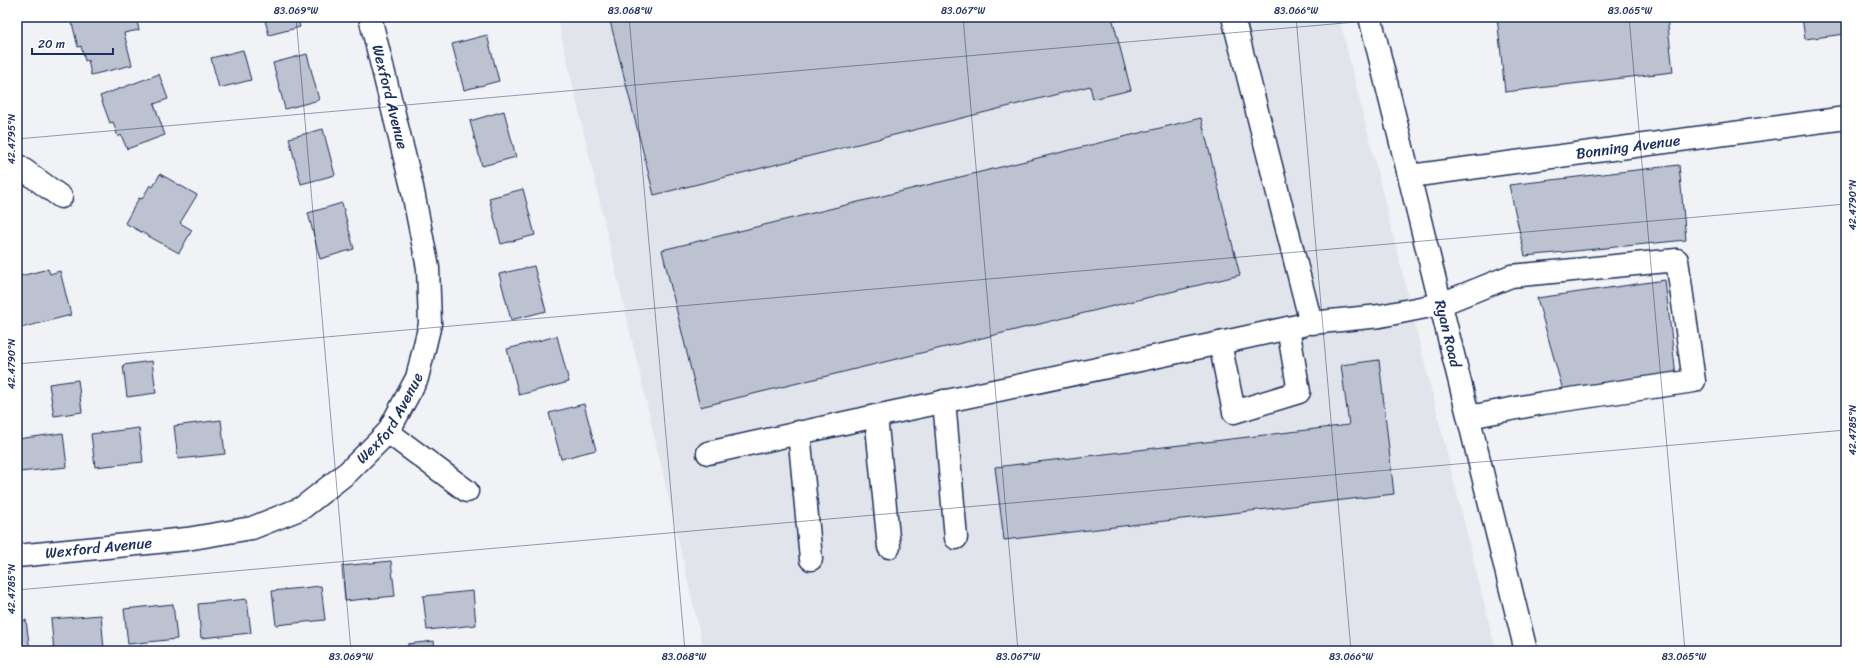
<svg xmlns="http://www.w3.org/2000/svg" width="1863" height="668" viewBox="0 0 1863 668" font-family="Sriracha,sans-serif">
<style>
.built{fill:#e1e4ea}
.building{fill:#bcc2d0;stroke:#1b2f5e}
.lines{fill:none;stroke-linecap:round;stroke-linejoin:round}
.minor-casing{stroke:#1b2f5e;stroke-width:25}
.major-casing{stroke:#1b2f5e;stroke-width:25}
.minor{stroke:#fff;stroke-width:22}
.major{stroke:#fff;stroke-width:22}
.ticks{fill:none;stroke:#1b2f5e;stroke-width:1;stroke-opacity:0.45}
.labels{text-anchor:middle;stroke-width:3;stroke-linejoin:round;paint-order:stroke}
.street-label{font-size:15px;fill:#1b2f5e;stroke:#fff}
.neatline{fill:none;stroke:#1b2f5e;stroke-width:1.5}
.ticks-label{font-size:10px;text-anchor:middle;fill:#1b2f5e}
</style>
<rect width="100%" height="100%" fill="#f1f2f5"/>
<filter id="ink" filterUnits="userSpaceOnUse"><feTurbulence type="fractalNoise" baseFrequency=".025" numOctaves="2"/><feDisplacementMap in="SourceGraphic" scale="8" xChannelSelector="R" yChannelSelector="G"/><feConvolveMatrix kernelMatrix="1 2 1 2 8 2 1 2 1" color-interpolation-filters="sRGB"/></filter>
<g filter="url(#ink)">
<path class="built" d="M557 17H1339L1496 651H704Z"/>
<g class="building">
<path d="M80 17H136L139 30 124 33 132 65 91 75 88 60 85 61 81 46 78 47 71 19Z"/>
<path d="M264 17H297L300 27 269 35Z"/>
<path d="M609 17H1112L1131 90 1093 99 1090 86 654 195Z"/>
<path d="M1497 17H1667L1673 72 1505 92Z"/>
<path d="M1802 17H1846V34L1805 39Z"/>
<path d="M487 35 499 81 464 90 452 44Z"/>
<path d="M243 50 251 80 219 88 211 58Z"/>
<path d="M307 54 319 100 285 109 273 63Z"/>
<path d="M159 74 168 99 154 104 165 135 127 149 121 135 118 137 113 122 110 123 100 96Z"/>
<path d="M504 111 516 157 482 166 470 121Z"/>
<path d="M1201 118 1240 275 700 407 662 250Z"/>
<path d="M323 129 335 175 301 184 289 138Z"/>
<path d="M1679 165 1686 240 1525 256 1509 185Z"/>
<path d="M160 174 197 195 180 223 192 230 179 253 125 223 139 198 142 199 150 185 153 187Z"/>
<path d="M523 189 535 235 501 244 489 198Z"/>
<path d="M342 203 354 249 320 259 308 213Z"/>
<path d="M534 266 546 311 511 320 499 274Z"/>
<path d="M48 269 50 274 60 271 71 315 17 329V277Z"/>
<path d="M1665 280 1676 376 1601 383 1564 394 1537 298Z"/>
<path d="M557 336 569 382 519 395 507 349Z"/>
<path d="M1379 360 1394 494 1004 540 995 467 1349 425 1341 365Z"/>
<path d="M152 361 156 393 127 397 123 365Z"/>
<path d="M78 380 82 412 54 416 49 384Z"/>
<path d="M584 404 596 450 561 459 549 413Z"/>
<path d="M221 420 225 454 178 459 174 426Z"/>
<path d="M139 428 143 462 95 467 91 434Z"/>
<path d="M63 433 67 467 20 472 17 439Z"/>
<path d="M391 561 395 596 345 601 342 566Z"/>
<path d="M321 586 325 620 276 625 272 591Z"/>
<path d="M473 591 476 625 427 630 423 596Z"/>
<path d="M247 599 251 633 201 638 198 604Z"/>
<path d="M173 604 177 639 128 644 124 609Z"/>
<path d="M101 615 104 649 54 651 51 619Z"/>
<path d="M26 620 30 651H17V621Z"/>
<path d="M434 641 435 651H409L408 644Z"/>
</g>
<g class="lines">
<defs>
<g id="minor">
<path d="M1233 17 1311 323 1380 316 1441 304 1511 276 1677 260 1694 381 1543 403 1469 417"/>
<path d="M17 165 61 197"/>
<path id="s1" d="M1410 176 1846 118"/>
<path d="M1220 343 1302 325"/>
<path d="M944 401 956 538"/>
<path d="M876 416 889 547"/>
<path d="M388 432 467 491"/>
<path d="M799 432 811 559"/>
<path d="M708 453 876 416 1220 343 1234 412 1299 392 1288 328"/>
<path id="s2" d="M17 556 187 539 252 528 302 508 348 472 388 432 417 378 430 324 428 268 412 187 370 17"/>
</g>
<g id="major">
<path id="s3" d="M1370 17 1526 651"/>
</g>
</defs>
<use href="#minor" class="minor-casing"/>
<use href="#major" class="major-casing"/>
<use href="#minor" class="minor"/>
<use href="#major" class="major"/>
</g>
</g>
<path class="ticks" d="M296 17 351 651M629 17 685 651M963 17 1018 651M1296 17 1351 651M1629 17 1685 651M17 139 1413 17M17 364 1846 204M17 590 1846 430M17 642 18 651"/>
<g class="labels">
<g class="street-label">
<text transform="translate(390 97) rotate(76)" y="5">Wexford Avenue</text>
<text dy="5" stroke="none"><textPath href="#s1" startOffset="220">Bonning Avenue</textPath></text>
<text dy="5" stroke="none"><textPath href="#s3" startOffset="326">Ryan Road</textPath></text>
<text dy="5" stroke="none"><textPath href="#s2" startOffset="418">Wexford Avenue</textPath></text>
<text dy="5" stroke="none"><textPath href="#s2" startOffset="82">Wexford Avenue</textPath></text>
</g>
</g>
<rect width="1863" height="668" fill="none" stroke="#fff" stroke-width="44"/>
<path d="M32 48v6h81v-6" fill="none" stroke="#1b2f5e" stroke-width="2"/>
<text x="38" y="48" font-size="12" fill="#1b2f5e" stroke="#ffffff" stroke-width="3" paint-order="stroke">20 m</text>
<rect x="22" y="22" width="1819" height="624" class="neatline"/>
<g class="ticks-label">
<text x="296" y="14">83.069°W</text>
<text x="630" y="14">83.068°W</text>
<text x="963" y="14">83.067°W</text>
<text x="1296" y="14">83.066°W</text>
<text x="1630" y="14">83.065°W</text>
<text transform="translate(11 139) rotate(-90)" y="4">42.4795°N</text>
<text transform="translate(1852 205) rotate(-90)" y="4">42.4790°N</text>
<text transform="translate(11 364) rotate(-90)" y="4">42.4790°N</text>
<text transform="translate(1852 430) rotate(-90)" y="4">42.4785°N</text>
<text transform="translate(11 589) rotate(-90)" y="4">42.4785°N</text>
<text x="351" y="660">83.069°W</text>
<text x="684" y="660">83.068°W</text>
<text x="1018" y="660">83.067°W</text>
<text x="1351" y="660">83.066°W</text>
<text x="1684" y="660">83.065°W</text>
</g>
</svg>
